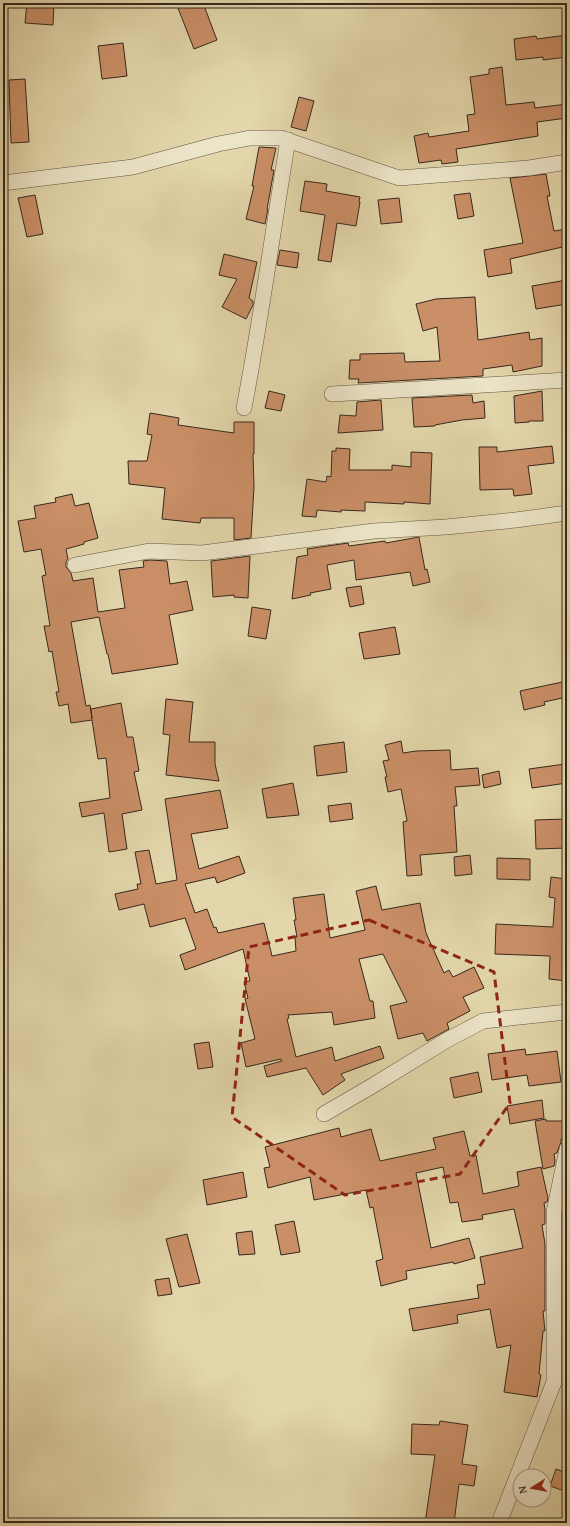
<svg xmlns="http://www.w3.org/2000/svg" width="570" height="1526" viewBox="0 0 570 1526" font-family="'Gentium Book Plus',serif">
<style>
.building{fill:#ca8f67;stroke:#36281e}
.lines{fill:none;stroke-linecap:round;stroke-linejoin:round}
.street-casing{stroke:#615441;stroke-width:16}
.street{stroke:#ece4c8;stroke-width:15}
.marked{fill:none;stroke:#8f2418;stroke-width:3;stroke-dasharray:8 5;stroke-linejoin:round}
</style>
<rect width="100%" height="100%" fill="#e2d6aa"/>
<filter id="stains"><feTurbulence type="fractalNoise" baseFrequency=".005" numOctaves="4"/><feColorMatrix values="0 0 0 0 .2 0 0 0 0 .09 0 0 0 0 .02 0 0 0 .5 -.17"/></filter>
<radialGradient id="worn" r=".72"><stop offset=".6" stop-color="#630" stop-opacity="0"/><stop offset="1" stop-color="#630" stop-opacity=".3"/></radialGradient>
<g class="building">
<path d="M27 3H54L53 25 25 23Z"/>
<path d="M176 3H203L217 40 194 49Z"/>
<path d="M567 35V57L543 60V57L516 60 514 39 536 36 537 39Z"/>
<path d="M123 43 127 76 102 79 98 46Z"/>
<path d="M502 67 506 105 534 102 535 108 567 104V118L537 122 538 136 456 149 458 162 442 164 441 160 419 163 414 136 428 133 429 137 469 131 467 115 475 114 470 77 489 74V69Z"/>
<path d="M25 79 29 142 11 143 9 80Z"/>
<path d="M299 97 314 101 306 131 291 127Z"/>
<path d="M259 147 276 148 271 170H274L267 209H268L265 224 246 219 254 186H252Z"/>
<path d="M546 174 550 196H547L554 231 567 229V246L510 259 512 273 488 277 484 250 523 243 510 178Z"/>
<path d="M305 181 327 184 326 191 360 197 359 202H360L356 226 337 223 331 262 318 260 325 215 300 211Z"/>
<path d="M470 193 474 216 458 219 454 195Z"/>
<path d="M35 195 43 234 27 237 18 198Z"/>
<path d="M399 198 402 222 381 224 378 200Z"/>
<path d="M280 250 299 253 297 268 277 265Z"/>
<path d="M224 254 257 262 249 298 253 301V305L246 319 222 307 237 279 219 275Z"/>
<path d="M567 280V304L536 309 532 286Z"/>
<path d="M475 297 478 340 529 332 530 340 542 338V366L513 372 512 365 483 369V376L358 383 359 379H349L350 360H360V354L404 353 405 362 440 361 437 327 423 331 416 304 436 299Z"/>
<path d="M269 391 285 395 281 411 265 408Z"/>
<path d="M542 391 543 421H529V422L515 423 514 396Z"/>
<path d="M472 395 473 403 484 401 485 418 462 420 435 425V426L414 427 412 398Z"/>
<path d="M381 400 383 430 338 433 340 415 356 416 357 402Z"/>
<path d="M150 413 179 418 178 425 234 433V422H254V454H253L254 487 251 538 234 540V518H201L200 523 162 519 165 488 129 484 128 461H147L152 435 147 434Z"/>
<path d="M552 446 554 463 528 466 532 494 514 496 513 489 480 490 479 447H497V452Z"/>
<path d="M336 448 350 449 349 470H392V465L411 467V452L432 453 430 504 404 502V504L365 502V511L341 510V512L317 510 316 517 302 516 307 479 326 482 327 476 331 477 332 451H336Z"/>
<path d="M72 494 75 506 89 503 98 538 84 542V544L66 549 68 559 66 562V567L71 573 73 581 93 578 98 612 125 608 119 570 144 567 143 561 150 560 167 561 170 584 187 581 193 610 169 615 178 664 112 674 108 654H107L99 617 71 622 86 706 90 705 92 719 91 709 121 703 127 737H133L139 771 134 772 142 810 122 814 127 849 109 852 104 813 82 817 79 803 110 798 106 758 98 759 92 720 71 723 68 704 59 706 56 692H59L52 651 49 652 44 626H50L42 576 46 575 41 549 24 552 18 521 36 518 34 506 56 502 55 498Z"/>
<path d="M419 537 425 570 427 569 430 582 413 586 410 572 356 580 354 560 327 565 331 589 310 593 311 595 292 599 297 557 308 555 307 549 348 543 349 546 385 541 386 543Z"/>
<path d="M250 556 248 598 234 597V595L213 597 211 561Z"/>
<path d="M361 586 364 604 350 607 346 588Z"/>
<path d="M252 607 271 610 266 639 248 636Z"/>
<path d="M395 627 400 654 364 659 359 633Z"/>
<path d="M567 681V697L544 702 545 705 524 710 520 691Z"/>
<path d="M166 699 193 702 189 742H215V764L219 781 166 775 170 735 163 734Z"/>
<path d="M401 741 403 753 416 751 450 750 451 770 478 768 480 785 455 787 457 806H454L457 852 420 855 422 875 407 876 403 822 407 821 401 789 388 792 385 777H387L383 761 389 760 385 745Z"/>
<path d="M344 742 347 772 317 776 314 746Z"/>
<path d="M565 764 567 783 532 788 529 769Z"/>
<path d="M499 771 501 784 484 788 482 775Z"/>
<path d="M293 783 299 815 267 818 262 789Z"/>
<path d="M220 790 228 828 191 834 199 869 239 856 245 873 217 883 215 877 185 884 195 913 207 909 214 928 216 927 218 933 264 923 272 956 296 951 295 937H297L294 920H296L293 898 324 894 330 938 365 930 356 891 376 886 382 910 420 903 426 933 444 973 449 970 453 977 474 967 484 988 463 997 470 1011 447 1023 449 1029 427 1041 423 1033 398 1039 390 1006 407 1002 383 954 359 959 370 1001H373L375 1018 334 1025 332 1012 288 1015 289 1018 287 1019 296 1057 332 1047 335 1061 380 1046 384 1058 341 1074 345 1080 323 1095 306 1068 267 1077 264 1066 282 1061 281 1059 246 1067 241 1043 255 1039 245 999 248 998 244 982 250 981 243 949 185 970 180 955 196 949 185 918 150 927 144 904 119 910 115 894 138 889 137 884H141L135 852 149 850 156 884 177 880 165 799Z"/>
<path d="M351 803 353 819 330 822 328 806Z"/>
<path d="M567 819V848L536 849 535 820Z"/>
<path d="M470 855 472 874 455 876 454 857Z"/>
<path d="M497 858 530 859V880L497 879Z"/>
<path d="M551 877 567 879V981L549 979 550 956 495 954 496 924 553 927 555 898 549 897Z"/>
<path d="M209 1042 213 1067 198 1069 194 1044Z"/>
<path d="M525 1049 526 1055 557 1051 561 1082 529 1086 527 1075 492 1080 488 1054Z"/>
<path d="M478 1072 482 1092 454 1098 450 1078Z"/>
<path d="M542 1100 544 1118 510 1124 507 1106Z"/>
<path d="M546 1119V1121H564V1139H561V1142L557 1153 554 1154 555 1161 554 1166 543 1169 535 1121Z"/>
<path d="M339 1128 341 1137 371 1129 380 1161 436 1149 433 1138 464 1131 470 1156 476 1155 483 1194 519 1186 517 1172 541 1167 548 1198 547 1202 544 1203 545 1210V1224L542 1225 545 1244V1311H543L545 1331H543L539 1374 541 1375 537 1397 504 1392 511 1345 497 1348 490 1309 457 1315 458 1323 413 1331 409 1309 479 1298 477 1285 485 1284 480 1257 523 1248 514 1209 482 1215 483 1219 462 1222 458 1202 450 1203 443 1167 416 1173 431 1248 469 1238 475 1258 454 1264 453 1262 406 1271 407 1279 381 1286 376 1261 383 1259 373 1207 370 1208 366 1190 314 1200 310 1177 268 1188 264 1168 270 1167 265 1147Z"/>
<path d="M243 1172 247 1197 207 1205 203 1180Z"/>
<path d="M294 1221 300 1252 281 1255 275 1225Z"/>
<path d="M252 1231 255 1254 239 1255 236 1233Z"/>
<path d="M187 1234 200 1283 179 1287 166 1239Z"/>
<path d="M169 1278 172 1294 158 1296 155 1280Z"/>
<path d="M440 1421 468 1425 462 1464 477 1466 474 1486 459 1484 454 1523H425L435 1455 411 1454 412 1424 439 1425Z"/>
<path d="M556 1469 567 1473V1492L550 1486Z"/>
</g>
<g class="lines">
<defs>
<g id="street">
<path d="M3 183 133 167 218 144 250 138H281L399 178 529 168 567 162"/>
<path d="M332 394 567 380"/>
<path d="M244 408C261 319 273 229 288 140"/>
<path d="M75 565 149 551 202 553 374 531 446 527 516 520 567 513"/>
<path d="M324 1114 372 1086 447 1040 483 1021 567 1012"/>
<path d="M499 1523 554 1382V1212L567 1149"/>
</g>
</defs>
<use href="#street" class="street-casing"/>
<use href="#street" class="street"/>
</g>
<path class="marked" d="M369 920 494 972 510 1103 460 1174 345 1195 232 1117 249 947Z"/>
<rect width="570" height="1526" fill="none" stroke="#e2d6aa" stroke-width="16"/>
<rect x="4" y="4" width="562" height="1518" fill="none" stroke="#36281e" stroke-width="2"/>
<rect x="8" y="8" width="554" height="1510" fill="none" stroke="#36281e"/>
<g transform="translate(532 1488) rotate(259)"><circle r="19" fill="#ece4c8" stroke="#a39984"/>
<path d="M0-3L7 15L0 10L-7 15Z" fill="#8f2418"/>
<text y="-6" font-size="11" font-weight="bold" text-anchor="middle" fill="#36281e">N</text>
</g>
<rect width="100%" height="100%" filter="url(#stains)"/>
<rect width="100%" height="100%" fill="url(#worn)"/>
</svg>
